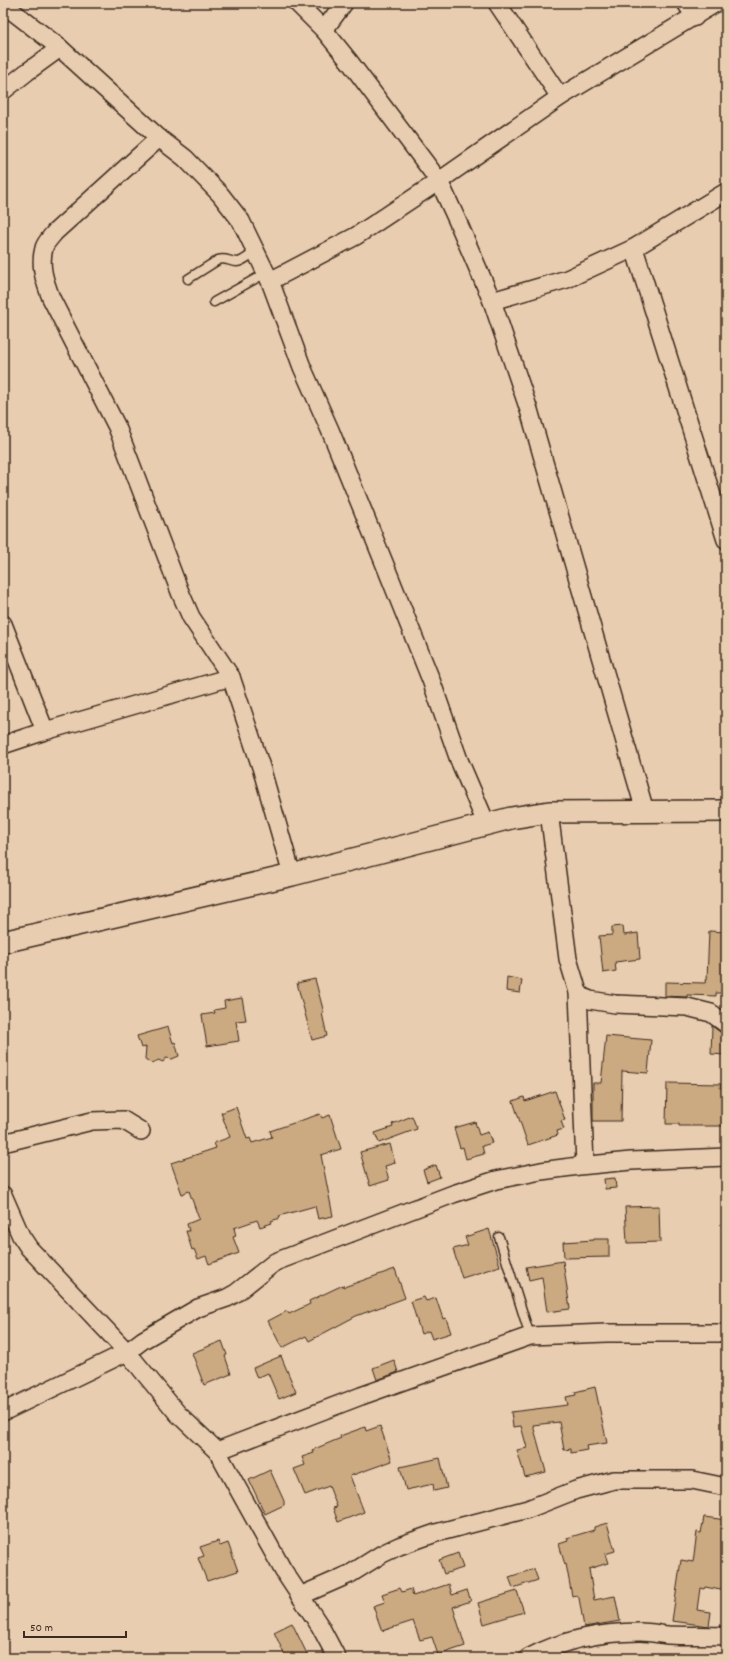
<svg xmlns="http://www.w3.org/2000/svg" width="729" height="1661" viewBox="0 0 729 1661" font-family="Dekko,sans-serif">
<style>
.building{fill:#cba981;stroke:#3b2a1e}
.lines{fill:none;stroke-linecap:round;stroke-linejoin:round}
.service-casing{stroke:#3b2a1e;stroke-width:11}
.minor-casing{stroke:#3b2a1e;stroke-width:20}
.tertiary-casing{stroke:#3b2a1e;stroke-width:24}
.service{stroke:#e9cdb0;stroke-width:8}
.minor{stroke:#e9cdb0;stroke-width:17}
.tertiary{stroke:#e9cdb0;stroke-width:21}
</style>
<rect width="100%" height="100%" fill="#e9cdb0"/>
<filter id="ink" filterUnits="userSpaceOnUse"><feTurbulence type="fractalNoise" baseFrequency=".025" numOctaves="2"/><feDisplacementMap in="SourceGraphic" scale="8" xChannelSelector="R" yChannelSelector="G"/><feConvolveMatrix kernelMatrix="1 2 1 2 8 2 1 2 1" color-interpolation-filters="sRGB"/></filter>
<g filter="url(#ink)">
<g class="building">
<path d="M623 926 624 935 638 933 640 959 615 962 616 971 603 973 599 936 612 935V927Z"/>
<path d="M709 931 726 932V993H716V996L687 995V997L665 996V982L705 983 706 980H707Z"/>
<path d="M507 977 522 980 520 993 506 991Z"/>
<path d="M315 979 324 1013H322L327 1036 312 1040 297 983Z"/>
<path d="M242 998 246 1020 236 1021 239 1041 207 1046 202 1015 215 1013 214 1010 225 1008 224 1001Z"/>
<path d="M712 1026 720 1032 726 1034V1055L711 1054Z"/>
<path d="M168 1027 173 1043 175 1042 179 1056 172 1059 166 1058 163 1062 158 1060 153 1064 145 1059 146 1047 141 1048 137 1036Z"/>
<path d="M606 1036 651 1040 648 1073 622 1071 621 1121H593V1083H601Z"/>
<path d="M667 1083 721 1084 720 1088 726 1089V1126H679V1124H666Z"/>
<path d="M555 1091 565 1120 561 1121 564 1129 557 1131 558 1135 528 1145 513 1101 524 1097 525 1101Z"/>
<path d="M236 1107 247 1139 250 1138 252 1143 272 1137 270 1131 320 1114 322 1118 330 1115 341 1149 321 1155 333 1216 318 1219 315 1206 279 1216 280 1218 271 1221 272 1223 260 1227 257 1220 234 1228 236 1236 233 1237 239 1253 209 1264 206 1256 198 1259 194 1249 192 1250 186 1231H189L187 1224 199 1219 189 1191 182 1194 171 1163 216 1148 214 1143 230 1137 221 1113Z"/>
<path d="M412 1116 417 1129 379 1143 375 1133 393 1127 392 1124Z"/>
<path d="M475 1122 479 1135 488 1132 492 1143 482 1146 484 1154 466 1159 463 1147 460 1148 454 1128Z"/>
<path d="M390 1144 395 1163 385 1166 389 1180 370 1186 360 1152Z"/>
<path d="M436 1165 440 1177 427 1182 423 1170Z"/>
<path d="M615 1178 616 1188 605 1189 604 1179Z"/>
<path d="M659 1206 660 1242 627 1243 625 1207Z"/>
<path d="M489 1229 500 1266 462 1278 453 1249 468 1245 465 1237Z"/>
<path d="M594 1239H609V1257L564 1258 563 1242 594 1240Z"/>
<path d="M563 1261 570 1309 547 1312 542 1277 529 1280 526 1267Z"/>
<path d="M395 1269 405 1298 356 1316 309 1341 306 1336 282 1348 268 1321 287 1311 289 1314 310 1304 309 1301 343 1285 344 1287Z"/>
<path d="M424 1297 426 1301 436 1298 443 1319 446 1318 451 1333 432 1339 429 1331 421 1334 411 1301Z"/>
<path d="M222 1341 227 1355 225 1356 231 1374 204 1385 192 1353Z"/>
<path d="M281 1356 296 1392 279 1399 268 1373 257 1378 253 1368Z"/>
<path d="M394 1360 398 1372 377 1380 373 1368Z"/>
<path d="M595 1387 607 1443 586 1446 587 1450 571 1453V1449L564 1450 559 1422 533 1425 546 1472 525 1477 517 1450 527 1448 521 1426 513 1427 511 1412 568 1405 566 1397 576 1395 575 1392Z"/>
<path d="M380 1426 392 1461 350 1476 364 1512 338 1522 333 1508 337 1507 329 1486 305 1495 294 1469 305 1465 302 1457 314 1453 312 1450 341 1438 340 1436 365 1427 366 1431Z"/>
<path d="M440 1458 447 1488 434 1491 433 1484 406 1490 400 1467Z"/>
<path d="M270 1470 284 1501V1505L265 1514 249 1480Z"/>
<path d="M704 1517 726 1520V1591L705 1587 704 1589 700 1588 697 1610 711 1612 709 1626 672 1621 681 1560 693 1562 697 1532 701 1533Z"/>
<path d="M607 1523 615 1551 605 1554 608 1563 589 1569 594 1600 615 1596 620 1621 584 1627 579 1598 577 1595 572 1596 566 1564 565 1565 559 1544 568 1541 567 1538 594 1530V1527Z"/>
<path d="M218 1541 220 1546 228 1543 238 1571 207 1581 198 1558 204 1556 200 1547Z"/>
<path d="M458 1553 463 1568 444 1574 439 1560Z"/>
<path d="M534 1569 538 1580 513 1588 509 1577Z"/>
<path d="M449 1584 452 1595 467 1590 471 1601 453 1607 465 1646 438 1655 432 1637 420 1640 413 1621 382 1631 373 1606 385 1602 382 1594 400 1588 402 1592 411 1589 413 1596Z"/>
<path d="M517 1591 524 1612 484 1624 478 1603Z"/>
<path d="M292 1623 309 1658H286L274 1632Z"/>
</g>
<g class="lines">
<defs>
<g id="service">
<path d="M188 279 218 260C226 257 229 262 237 262 243 262 251 254 256 251"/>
<path d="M214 302 266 273"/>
<path d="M499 1237 530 1336"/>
</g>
<g id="minor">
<path d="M297 3 324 30 349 61 439 181 457 220 492 301 529 410 645 811"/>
<path d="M497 3 560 97"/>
<path d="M686 3 695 17"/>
<path d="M3 4 60 48 159 138 185 158 220 194 241 221 270 281 302 367 330 430 383 560 431 680 459 760 486 823"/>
<path d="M324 30 344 3"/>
<path d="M3 91 27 72 60 48"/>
<path d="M159 138 55 232C51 237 45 243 44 248 39 266 45 282 51 298L117 427 180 592 191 617 231 677 261 767 292 875"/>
<path d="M634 248 726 540"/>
<path d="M270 281 356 236 439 181 560 97 716 3"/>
<path d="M492 301 567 279 634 248 726 192"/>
<path d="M3 624 45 731"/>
<path d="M3 745 45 731 231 677"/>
<path d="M549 812 568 959 578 992 583 997 590 1000 615 1004 687 1007 711 1013 726 1024"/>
<path d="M578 992 585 1165"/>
<path d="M3 1143 92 1121 123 1120 141 1131"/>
<path d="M3 1195 21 1236 29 1248 127 1352 178 1414 217 1451 283 1570 320 1626 337 1658"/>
<path d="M3 1412 127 1352 143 1340 198 1308 227 1298 236 1293 275 1262 453 1194 496 1180 541 1171 579 1166 631 1161 726 1157"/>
<path d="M217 1451 361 1396 530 1336 607 1333H726"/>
<path d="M300 1596 350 1574 382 1554 399 1546 436 1533 528 1509 576 1490 614 1480H692L726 1487"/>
<path d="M528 1658C562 1640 602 1632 640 1632 649 1632 659 1634 668 1635 687 1636 707 1635 726 1636"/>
</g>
<path id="tertiary" d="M3 942 292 875 511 818 549 812 726 811"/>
</defs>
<use href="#service" class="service-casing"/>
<use href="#minor" class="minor-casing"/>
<use href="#tertiary" class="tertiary-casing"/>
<use href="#service" class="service"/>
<use href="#minor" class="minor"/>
<use href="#tertiary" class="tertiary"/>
</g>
</g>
<rect width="729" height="1661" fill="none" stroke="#e9cdb0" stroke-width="16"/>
<rect x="8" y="8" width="713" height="1645" fill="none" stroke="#3b2a1e" stroke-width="1.5" filter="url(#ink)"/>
<path d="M24 1631v6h102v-6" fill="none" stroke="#3b2a1e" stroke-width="2"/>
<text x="30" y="1631" font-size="12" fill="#3b2a1e" stroke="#e9cdb0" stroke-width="3" paint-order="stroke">50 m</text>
</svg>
